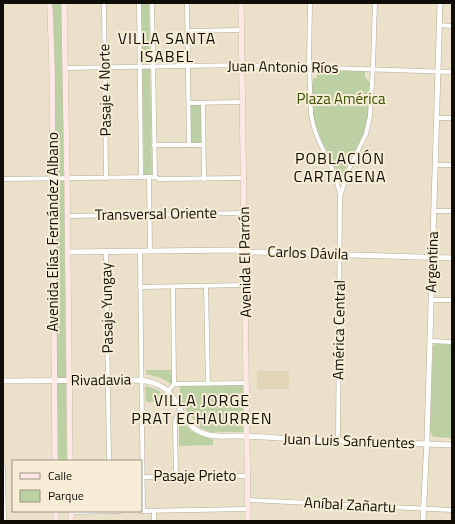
<svg xmlns="http://www.w3.org/2000/svg" width="455" height="524" viewBox="0 0 455 524" font-family="'Titillium Web',sans-serif">
<style>
.built{fill:#e3d5b8}
.green{fill:#bdd0a4}
.lines{fill:none;stroke-linecap:round;stroke-linejoin:round}
.minor-casing{stroke:#b5ac96;stroke-width:5}
.tertiary-casing{stroke:#b5ac96;stroke-width:6}
.secondary-casing{stroke:#b5ac96;stroke-width:6}
.minor{stroke:#fff;stroke-width:4}
.tertiary{stroke:#fff;stroke-width:5}
.secondary{stroke:#fde8e4;stroke-width:5.5}
.labels{text-anchor:middle;stroke-width:4;stroke-linejoin:round;paint-order:stroke}
.street-label{font-size:15px;fill:#100c06;stroke:#f8eed7}
.park-label{font-size:15px;fill:#395000;stroke:#f8eed7}
.neighbourhood-label{font-size:16px;letter-spacing:1px;fill:#100c06;stroke:#f8eed7}
</style>
<rect width="100%" height="100%" fill="#ebe1ca"/>
<rect class="built" x="257" y="371" width="32" height="18"/>
<g class="green">
<path d="M51 3H61L62 10 67 461H57L54 71 53 10Z"/>
<path d="M141 3H149L152 174 144 176Z"/>
<path d="M317 70 365 71V77L370 83V109L363 135 356 150 347 165 340 182 331 157 318 136 313 115 312 84 313 79 317 78Z"/>
<path d="M190 105H201L202 143H190Z"/>
<path d="M436 343 452 344V438L433 437 430 431 433 346Z"/>
<path d="M146 370H173V385L161 378 146 374Z"/>
<path d="M243 385V432H210L201 428 189 414 180 400V386Z"/>
<path d="M145 386C158 389 162 391 170 402H146Z"/>
<path d="M179 415 191 431 213 440V445L179 446Z"/>
</g>
<g class="lines">
<defs>
<g id="minor">
<path d="M104 3 106 178"/>
<path d="M139 3 141 177"/>
<path d="M152 3 155 177"/>
<path d="M187 3 189 145"/>
<path d="M310 3 309 63 311 114C314 135 323 148 331 167 335 176 338 185 340 194"/>
<path d="M439 25 452 26"/>
<path d="M188 31 241 30"/>
<path d="M66 68 242 65 452 72"/>
<path d="M189 103 243 102"/>
<path d="M203 103 204 179"/>
<path d="M437 118H452"/>
<path d="M154 145H203"/>
<path d="M435 165H452"/>
<path d="M149 177 150 251"/>
<path d="M3 179 155 177 159 179 244 178"/>
<path d="M434 211H452"/>
<path d="M68 216 244 213"/>
<path d="M106 251 109 461"/>
<path d="M140 251 143 511"/>
<path d="M206 286 208 384"/>
<path d="M140 287 245 285"/>
<path d="M431 300H452"/>
<path d="M430 341 452 342"/>
<path d="M174 384 246 383"/>
<path d="M168 391 174 384 173 287"/>
<path d="M338 440 340 196 349 169 366 134 370 116 373 65 375 3"/>
<path d="M3 467 4 521"/>
<path d="M176 476 175 422 177 417 183 414"/>
<path d="M143 477 247 476"/>
<path d="M248 500 452 510"/>
<path d="M141 511 248 509"/>
<path d="M154 511V521"/>
<path d="M71 512 120 511"/>
</g>
<g id="tertiary">
<path d="M68 252 235 250 250 252 452 258"/>
<path d="M3 381 136 380C187 381 172 427 209 435 217 437 227 436 236 436 250 436 264 437 279 438 336 440 394 443 452 445"/>
<path d="M423 521 427 439 440 3"/>
</g>
<g id="secondary">
<path d="M49 3 50 8 52 67 55 461"/>
<path d="M64 3 67 178 70 461"/>
<path d="M241 3 248 521"/>
<path d="M56 511V521"/>
<path d="M71 511V521"/>
</g>
</defs>
<use href="#minor" class="minor-casing"/>
<use href="#tertiary" class="tertiary-casing"/>
<use href="#secondary" class="secondary-casing"/>
<use href="#minor" class="minor"/>
<use href="#tertiary" class="tertiary"/>
<use href="#secondary" class="secondary"/>
</g>
<g class="labels">
<g class="street-label">
<text transform="translate(283 67) rotate(1)" y="5">Juan Antonio Ríos</text>
<text transform="translate(105 90) rotate(-91)" y="5">Pasaje 4 Norte</text>
<text transform="translate(156 214) rotate(-1)" y="5">Transversal Oriente</text>
<text transform="translate(53 232) rotate(-90)" y="5">Avenida Elías Fernández Albano</text>
<text transform="translate(308 253) rotate(2)" y="5">Carlos Dávila</text>
<text transform="translate(245 262) rotate(-91)" y="5">Avenida El Parrón</text>
<text transform="translate(432 262) rotate(-88)" y="5">Argentina</text>
<text transform="translate(107 308) rotate(-91)" y="5">Pasaje Yungay</text>
<text transform="translate(339 330) rotate(-89)" y="5">América Central</text>
<text transform="translate(101 380) rotate(-1)" y="5">Rivadavia</text>
<text transform="translate(349 441) rotate(2)" y="5">Juan Luis Sanfuentes</text>
<text x="195" y="481">Pasaje Prieto</text>
<text transform="translate(350 505) rotate(3)" y="5">Aníbal Zañartu</text>
</g>
<g class="park-label">
<text x="341" y="104">Plaza América</text>
</g>
<g class="neighbourhood-label">
<text x="167" y="44">VILLA SANTA<tspan x="167" dy="18">ISABEL</tspan></text>
<text x="340" y="164">POBLACIÓN<tspan x="340" dy="18">CARTAGENA</tspan></text>
<text x="202" y="406">VILLA JORGE<tspan x="202" dy="18">PRAT ECHAURREN</tspan></text>
</g>
</g>
<rect width="455" height="524" fill="none" stroke="#100c06" stroke-width="8"/>
<rect x="12" y="460" width="130" height="52" fill="#f8eed7" stroke="#9b9483"/>
<rect x="20" y="473" width="20" height="6" fill="#fde8e4" stroke="#9b9483"/>
<text x="48" y="480" font-size="12" fill="#100c06">Calle</text>
<rect x="20" y="490" width="20" height="12" fill="#bdd0a4" stroke="#9b9483"/>
<text x="48" y="500" font-size="12" fill="#100c06">Parque</text>
</svg>
